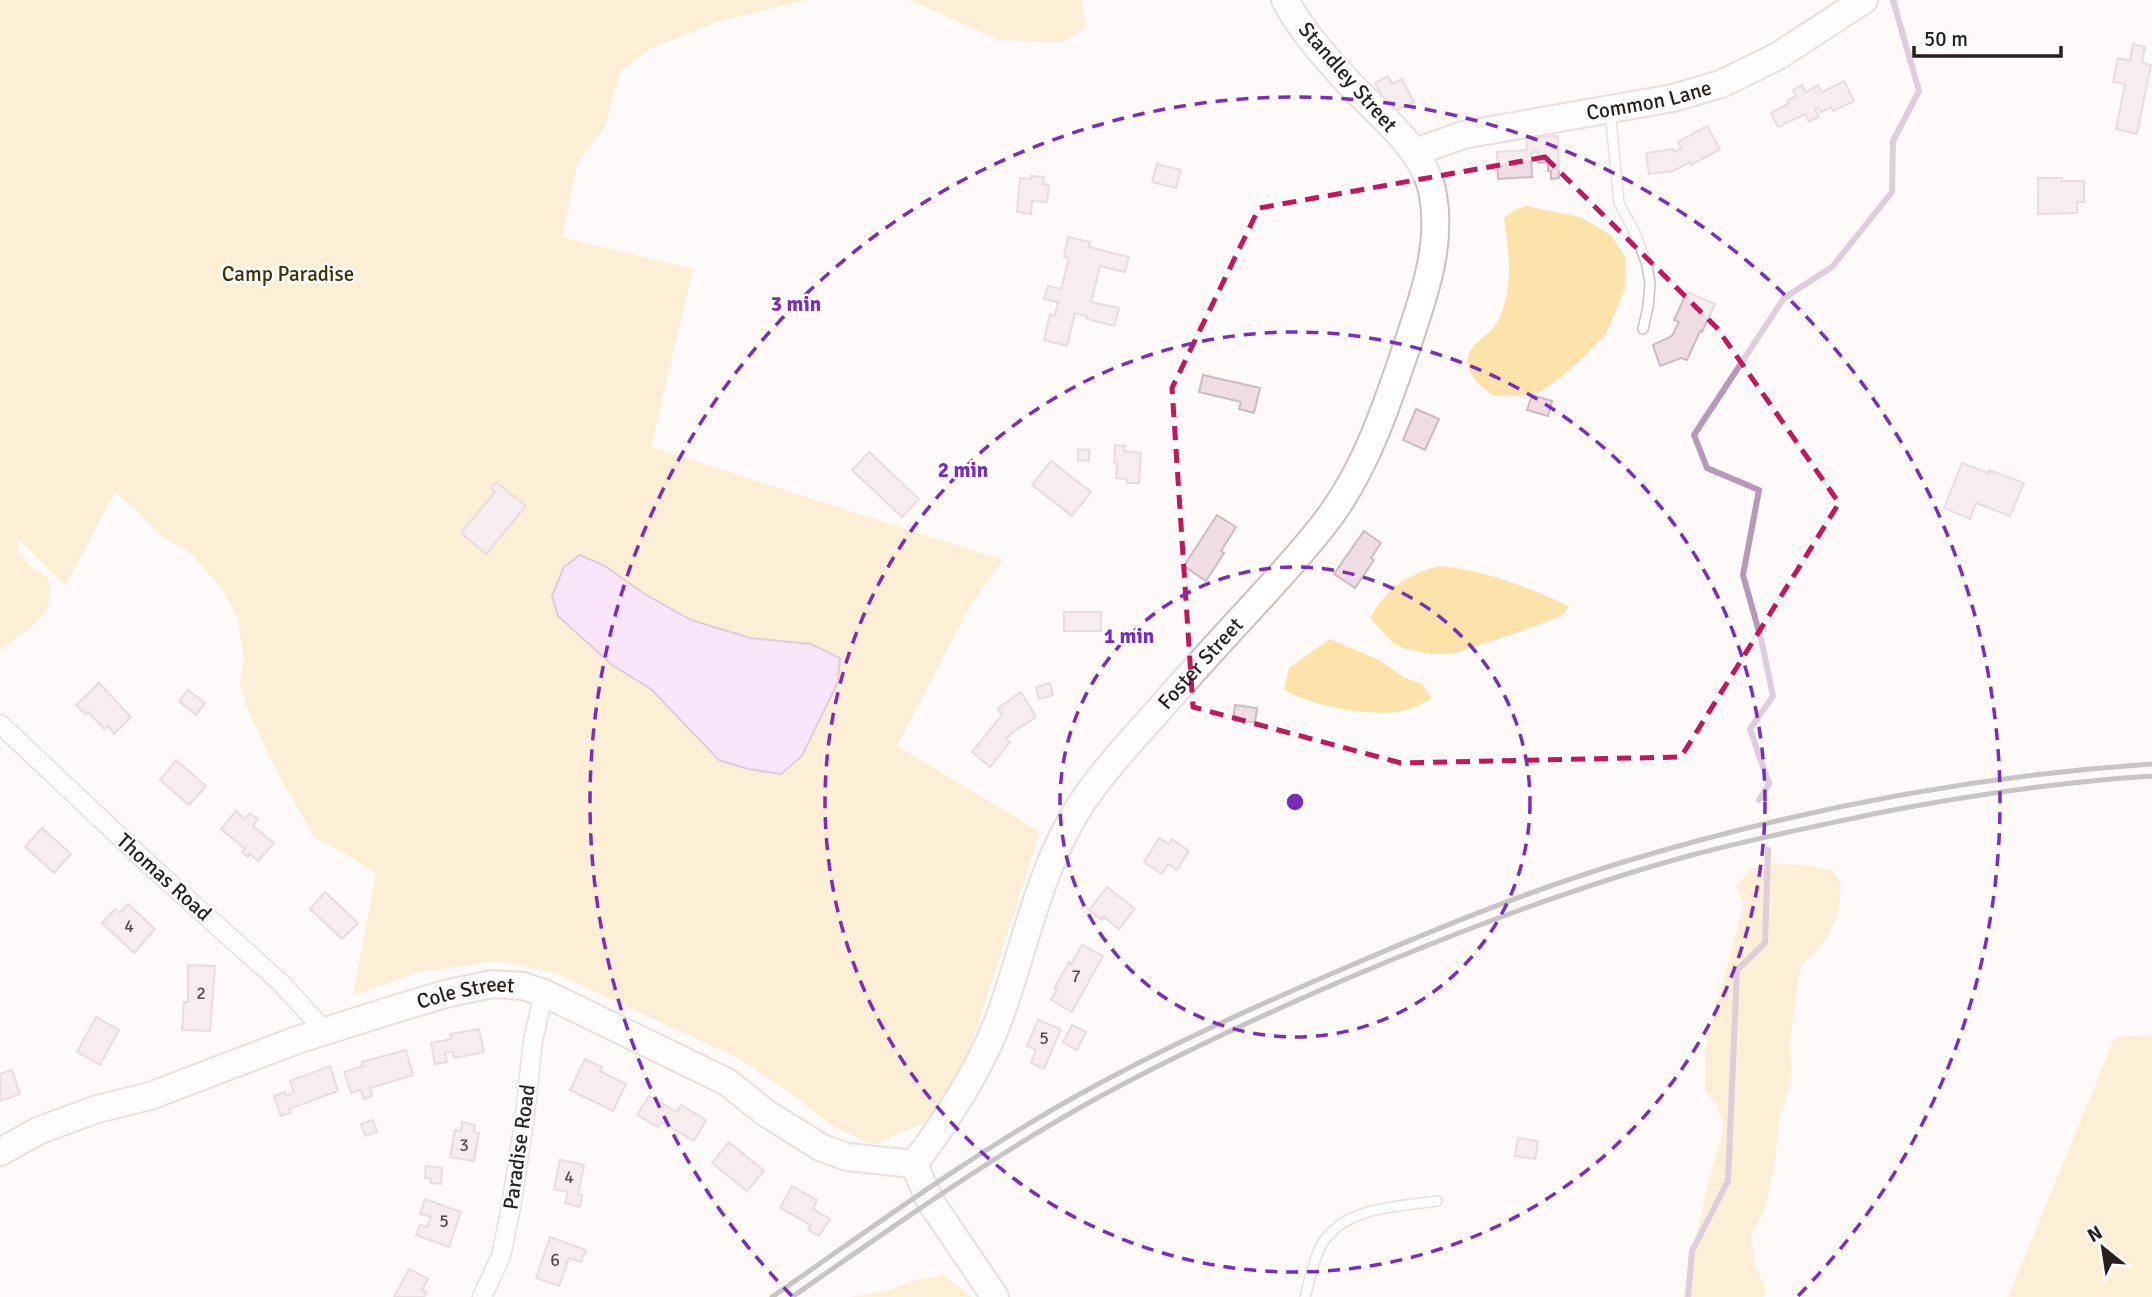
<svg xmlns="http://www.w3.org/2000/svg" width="2152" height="1297" viewBox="0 0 2152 1297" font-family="Signika,sans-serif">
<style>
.green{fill:#fde3a9}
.water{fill:#f7ccfa;stroke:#b898b8;stroke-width:2}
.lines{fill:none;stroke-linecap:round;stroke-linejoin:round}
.stream{stroke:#b898b8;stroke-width:6}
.building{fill:#efdde3;stroke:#ccbbc1;stroke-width:2}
.lane-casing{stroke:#d0bebc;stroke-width:12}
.street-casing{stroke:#d0bebc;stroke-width:21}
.secondary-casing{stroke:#d0bebc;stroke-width:30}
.lane{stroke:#fff;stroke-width:9}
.street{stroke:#fff;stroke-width:18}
.secondary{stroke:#fff;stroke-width:26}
.rail{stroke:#8a8484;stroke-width:5}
.marked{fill:none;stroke:#c2185b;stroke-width:5;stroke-dasharray:14 9;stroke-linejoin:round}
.ring{fill:none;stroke:#7b2cbf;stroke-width:3.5;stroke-dasharray:12 9}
.labels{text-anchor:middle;stroke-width:5;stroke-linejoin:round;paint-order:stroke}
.number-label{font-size:18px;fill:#584e4f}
.street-label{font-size:21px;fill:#261f1e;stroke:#fff}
.park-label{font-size:21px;fill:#3f2e00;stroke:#fff}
.centre{fill:#7b2cbf;stroke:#fff;stroke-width:3.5}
.ring-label{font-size:21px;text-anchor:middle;font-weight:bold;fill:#7b2cbf;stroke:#fff;stroke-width:5;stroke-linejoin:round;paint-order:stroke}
</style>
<rect width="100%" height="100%" fill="#fefafa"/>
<g class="green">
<path d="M0 0H808L717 22 650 49 621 71 605 126 577 164 562 237 693 269 651 447 1003 560 971 604 897 746 1040 832 970 1049 932 1119 873 1145 829 1124 795 1096 740 1059 555 973 497 961 419 972 353 996 376 873 344 853 315 838 274 766 249 712 240 684 244 659 237 616 221 587 189 552 162 536 135 508 115 492 65 586 19 539 17 552 31 567 48 578C58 622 25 627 0 651Z"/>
<path d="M910 0H1081L1086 28 1063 42 999 40Z"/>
<path d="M1525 206 1580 217 1610 234 1626 258 1625 289 1607 332 1584 357 1560 378 1537 394 1494 396C1482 388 1465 374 1468 357 1471 343 1489 336 1496 324 1515 293 1509 252 1504 218L1513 211Z"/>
<path d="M1439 566C1484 570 1528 587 1569 606L1563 615 1511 635 1452 654H1430L1403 648 1392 642 1370 618C1388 587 1405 576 1439 566Z"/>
<path d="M1330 639 1379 660 1403 677 1422 684 1432 698C1420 705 1410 710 1396 712 1370 716 1304 705 1284 689L1289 668Z"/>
<path d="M1764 863 1804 865 1833 871 1841 885 1838 915 1826 939 1800 968 1790 1041 1792 1079 1779 1120 1775 1161 1765 1209 1751 1236 1754 1260 1766 1290 1763 1297H1683L1706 1192 1724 1128 1717 1106 1705 1091V1050L1744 904 1736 886 1749 871Z"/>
<path d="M2152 1035V1297H2008L2115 1037Z"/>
<path d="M943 1275 972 1297H850L890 1290 917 1280Z"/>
</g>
<path class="water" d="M580 555 605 566 643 593 691 620 750 638 811 644 840 658 838 682 802 756 781 774 748 769 719 760 651 689 612 665 558 616 552 596 564 567Z"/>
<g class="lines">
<g class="stream">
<path d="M1759 800 1769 784 1750 729 1773 696 1761 639 1743 575 1759 490 1707 468 1694 435 1784 298 1832 267 1892 192 1893 141 1919 91 1893 0"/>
<path d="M1688 1297 1692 1251 1728 1181 1737 970 1765 943 1768 850"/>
</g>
</g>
<g class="building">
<path d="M2133 44 2145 47 2142 63 2151 65 2137 134 2116 129 2125 84 2113 82 2118 58 2130 61Z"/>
<path d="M1388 76 1392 84 1402 79 1414 102 1391 113 1375 83Z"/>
<path d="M1844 81 1854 101 1833 111 1831 107 1821 112 1818 107 1815 109 1819 117 1809 122 1805 114 1778 127 1771 113 1788 104 1787 101 1796 96 1793 90 1802 85 1806 92 1818 85 1822 92Z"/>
<path d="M1707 126 1720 149 1691 165 1690 162 1673 171 1649 174 1646 153 1673 149 1674 152 1681 148 1678 142Z"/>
<path d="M1558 136 1559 178 1551 179V171H1548V162L1539 163 1538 152 1531 153 1532 177 1498 179 1497 152 1527 150 1526 137Z"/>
<path d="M1157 164 1181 170 1176 188 1152 182Z"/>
<path d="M1031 176 1044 177 1043 184 1049 185 1047 202 1032 201 1031 214 1017 212 1020 178 1031 179Z"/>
<path d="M2038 178H2062V181H2084V202H2077V213L2038 214Z"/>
<path d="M1068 237 1090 242 1089 247 1129 257 1125 272 1100 266 1091 302 1119 308 1114 326 1087 319V316L1075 313 1067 346 1044 340 1050 314 1055 316 1058 302 1044 299 1048 286 1061 289 1069 258 1064 257Z"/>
<path d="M1687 292 1715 304 1702 332 1700 331 1687 360 1681 358 1660 366 1653 345 1672 336 1679 322 1674 320Z"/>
<path d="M1203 375 1260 388 1254 413 1239 409 1241 402 1199 392Z"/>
<path d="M1532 395 1552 401 1548 416 1527 410Z"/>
<path d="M1416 409 1439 419 1425 450 1403 440Z"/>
<path d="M1115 445 1125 446 1124 451 1141 453 1139 483H1127V479L1116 478 1117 463H1114Z"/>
<path d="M1078 449 1089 450V461L1078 460Z"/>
<path d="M869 452 919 499 902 517 852 470Z"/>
<path d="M1051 461 1091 492 1072 516 1032 485Z"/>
<path d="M1962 463 1988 473 1989 470 2024 483 2010 516 1976 503 1970 519 1944 508Z"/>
<path d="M496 482 526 506 486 554 461 533 495 492 491 488Z"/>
<path d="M1217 515 1236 527 1221 551 1224 553 1206 581 1184 566Z"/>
<path d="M1364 531 1381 543 1371 558 1374 560 1355 588 1334 574Z"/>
<rect x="1064" y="612" width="37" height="19"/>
<path d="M99 683 131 717 114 734 108 726 104 729 88 712 86 715 76 705Z"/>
<path d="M1050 683 1053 695 1039 699 1036 687Z"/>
<path d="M188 690 205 703 196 715 179 701Z"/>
<path d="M1021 692 1036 717 1013 732 1006 739 1010 742 990 767 972 752 1002 715 998 708Z"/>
<path d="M1235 705 1257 708 1255 723 1233 720Z"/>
<path d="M176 760 206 786 189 805 160 780Z"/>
<path d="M236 811 245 819 250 813 258 819 253 826 274 843 258 861 250 854 248 857 242 852 245 849 221 829Z"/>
<path d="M42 828 71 854 54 873 25 847Z"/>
<path d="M1159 838 1169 844 1172 839 1189 851 1177 870 1168 864 1162 874 1144 862Z"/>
<path d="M1107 887 1135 909 1119 929 1104 917 1102 920 1089 910Z"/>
<path d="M325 892 358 923 342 939 310 909Z"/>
<path d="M128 904 155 929 134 953 102 923 115 909 120 913Z"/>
<path d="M1082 945 1103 956 1072 1012 1051 1000 1057 990 1054 988 1069 962 1071 964Z"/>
<path d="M188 965 215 966 210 1031 182 1030 184 1002H188Z"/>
<path d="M96 1017 119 1030 100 1065 77 1052Z"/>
<path d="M1038 1020 1061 1029 1044 1069 1031 1063 1036 1050 1027 1046Z"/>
<path d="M1072 1025 1086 1032 1077 1050 1063 1042Z"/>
<path d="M479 1029 484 1052 454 1058 453 1052 445 1053 447 1062 435 1064 431 1043 451 1039 450 1034Z"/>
<path d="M406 1050 413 1075 370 1088 372 1096 364 1099 361 1090 351 1093 344 1072 363 1066 362 1062Z"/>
<path d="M585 1059 602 1067 600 1071 626 1084 613 1111 570 1090Z"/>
<path d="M330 1066 338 1091 289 1109 291 1113 281 1116 274 1096 285 1092 286 1096 294 1093 290 1081Z"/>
<path d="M12 1070 20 1094 0 1101V1074Z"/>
<path d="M649 1096 677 1112 681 1105 706 1120 694 1141 661 1122 658 1127 637 1115Z"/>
<path d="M373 1120 377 1132 365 1136 361 1124Z"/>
<path d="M462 1122 475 1125 474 1132 479 1133 474 1161 450 1157 455 1130 461 1131Z"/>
<path d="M1518 1138 1538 1141 1535 1159 1515 1156Z"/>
<path d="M729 1142 764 1171 747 1191 712 1163Z"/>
<path d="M560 1160 584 1165 578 1194 582 1195 580 1207 565 1203 568 1192 554 1189Z"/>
<path d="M426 1166 442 1168 441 1184 431 1183V1179L425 1178Z"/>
<path d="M792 1186 817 1200 813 1209 830 1219 819 1236 808 1230 811 1225 780 1208Z"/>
<path d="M425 1199 461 1212 449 1247 416 1235 420 1225 427 1227 431 1217 420 1214Z"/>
<path d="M550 1237 586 1250 581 1262 569 1258 559 1286 536 1278Z"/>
<path d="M409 1269 428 1279 422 1290 427 1292 424 1297H394Z"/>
</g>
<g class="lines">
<defs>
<g id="lane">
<path d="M1610 110 1619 203 1636 235 1647 265 1650 284 1648 307 1643 329"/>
<path d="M1305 1297C1309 1282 1314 1257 1322 1244 1345 1206 1397 1207 1437 1201"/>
</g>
<g id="street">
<path d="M0 724 155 870 281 983 325 1031"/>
<path d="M482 1297 501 1256 511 1207 524 1123 533 1040 544 993"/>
</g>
<g id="secondary">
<path id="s1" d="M1415 152 1463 135 1673 98 1721 84 1778 56 1864 0"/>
<path id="s2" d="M0 1152 40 1130 97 1109 150 1096 297 1040 395 1009 449 993 493 984 523 986 544 993 727 1082 766 1113 822 1148 847 1157 914 1164"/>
<path id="s3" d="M914 1164C947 1120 981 1068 1000 1016 1026 944 1039 869 1081 804 1101 774 1126 746 1151 719 1187 677 1224 637 1262 596 1286 569 1312 542 1333 512 1369 461 1388 401 1408 343 1424 295 1442 246 1433 195 1426 150 1378 114 1348 82 1325 57 1301 30 1285 0"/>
<path d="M914 1164 930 1201 995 1297"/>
</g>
</defs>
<use href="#lane" class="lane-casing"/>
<use href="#street" class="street-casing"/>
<use href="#secondary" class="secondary-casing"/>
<use href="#lane" class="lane"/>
<use href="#street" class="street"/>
<use href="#secondary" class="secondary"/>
<g class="rail">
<path d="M772 1297C873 1227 972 1154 1080 1094 1159 1050 1241 1013 1324 977 1421 935 1519 894 1620 863 1792 811 1972 776 2152 764"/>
<path d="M792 1297C887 1231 982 1163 1083 1106 1161 1062 1241 1025 1323 989 1443 937 1566 889 1692 855 1752 839 1812 827 1873 814 1965 796 2059 782 2152 776"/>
</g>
</g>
<path d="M0 0H2152V1297H0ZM1545 157 1717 328 1839 503 1681 757 1401 763 1193 707 1172 388 1259 208Z" fill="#fefafa" fill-opacity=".55" fill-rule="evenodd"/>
<path class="marked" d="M1545 157 1717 328 1839 503 1681 757 1401 763 1193 707 1172 388 1259 208Z"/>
<g class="ring">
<circle cx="1295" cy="802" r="235"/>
<circle cx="1295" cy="802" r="470"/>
<path d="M792 1296A705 705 0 1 1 1798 1296"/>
</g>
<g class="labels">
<g class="number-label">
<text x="129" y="932">4</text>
<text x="1076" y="982">7</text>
<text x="201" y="999">2</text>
<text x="1044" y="1044">5</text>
<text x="464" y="1151">3</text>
<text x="569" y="1183">4</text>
<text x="444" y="1227">5</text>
<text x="555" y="1266">6</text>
</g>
<g class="street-label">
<text transform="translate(1348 77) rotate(49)" y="7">Standley Street</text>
<text dy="7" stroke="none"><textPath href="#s1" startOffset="240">Common Lane</textPath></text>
<text dy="7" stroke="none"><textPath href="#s3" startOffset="584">Foster Street</textPath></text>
<text transform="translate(164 877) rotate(42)" y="7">Thomas Road</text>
<text dy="7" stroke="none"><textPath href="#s2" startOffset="494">Cole Street</textPath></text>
<text transform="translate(519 1147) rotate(-82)" y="7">Paradise Road</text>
</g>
<g class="park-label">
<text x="288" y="281">Camp Paradise</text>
</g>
</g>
<circle cx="1295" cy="802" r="10" class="centre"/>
<g class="ring-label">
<text x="796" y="311">3 min</text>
<text x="963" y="477">2 min</text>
<text x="1129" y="643">1 min</text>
</g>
<g transform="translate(2103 1248) rotate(330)" stroke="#ffffff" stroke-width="5" paint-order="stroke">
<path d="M0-5L12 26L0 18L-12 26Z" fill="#261f1e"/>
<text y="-10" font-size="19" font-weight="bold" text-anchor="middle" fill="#261f1e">N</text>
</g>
<path d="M1914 46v10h147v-10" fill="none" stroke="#261f1e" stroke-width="3.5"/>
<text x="1924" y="46" font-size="21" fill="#261f1e" stroke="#ffffff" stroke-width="5" paint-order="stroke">50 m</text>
</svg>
